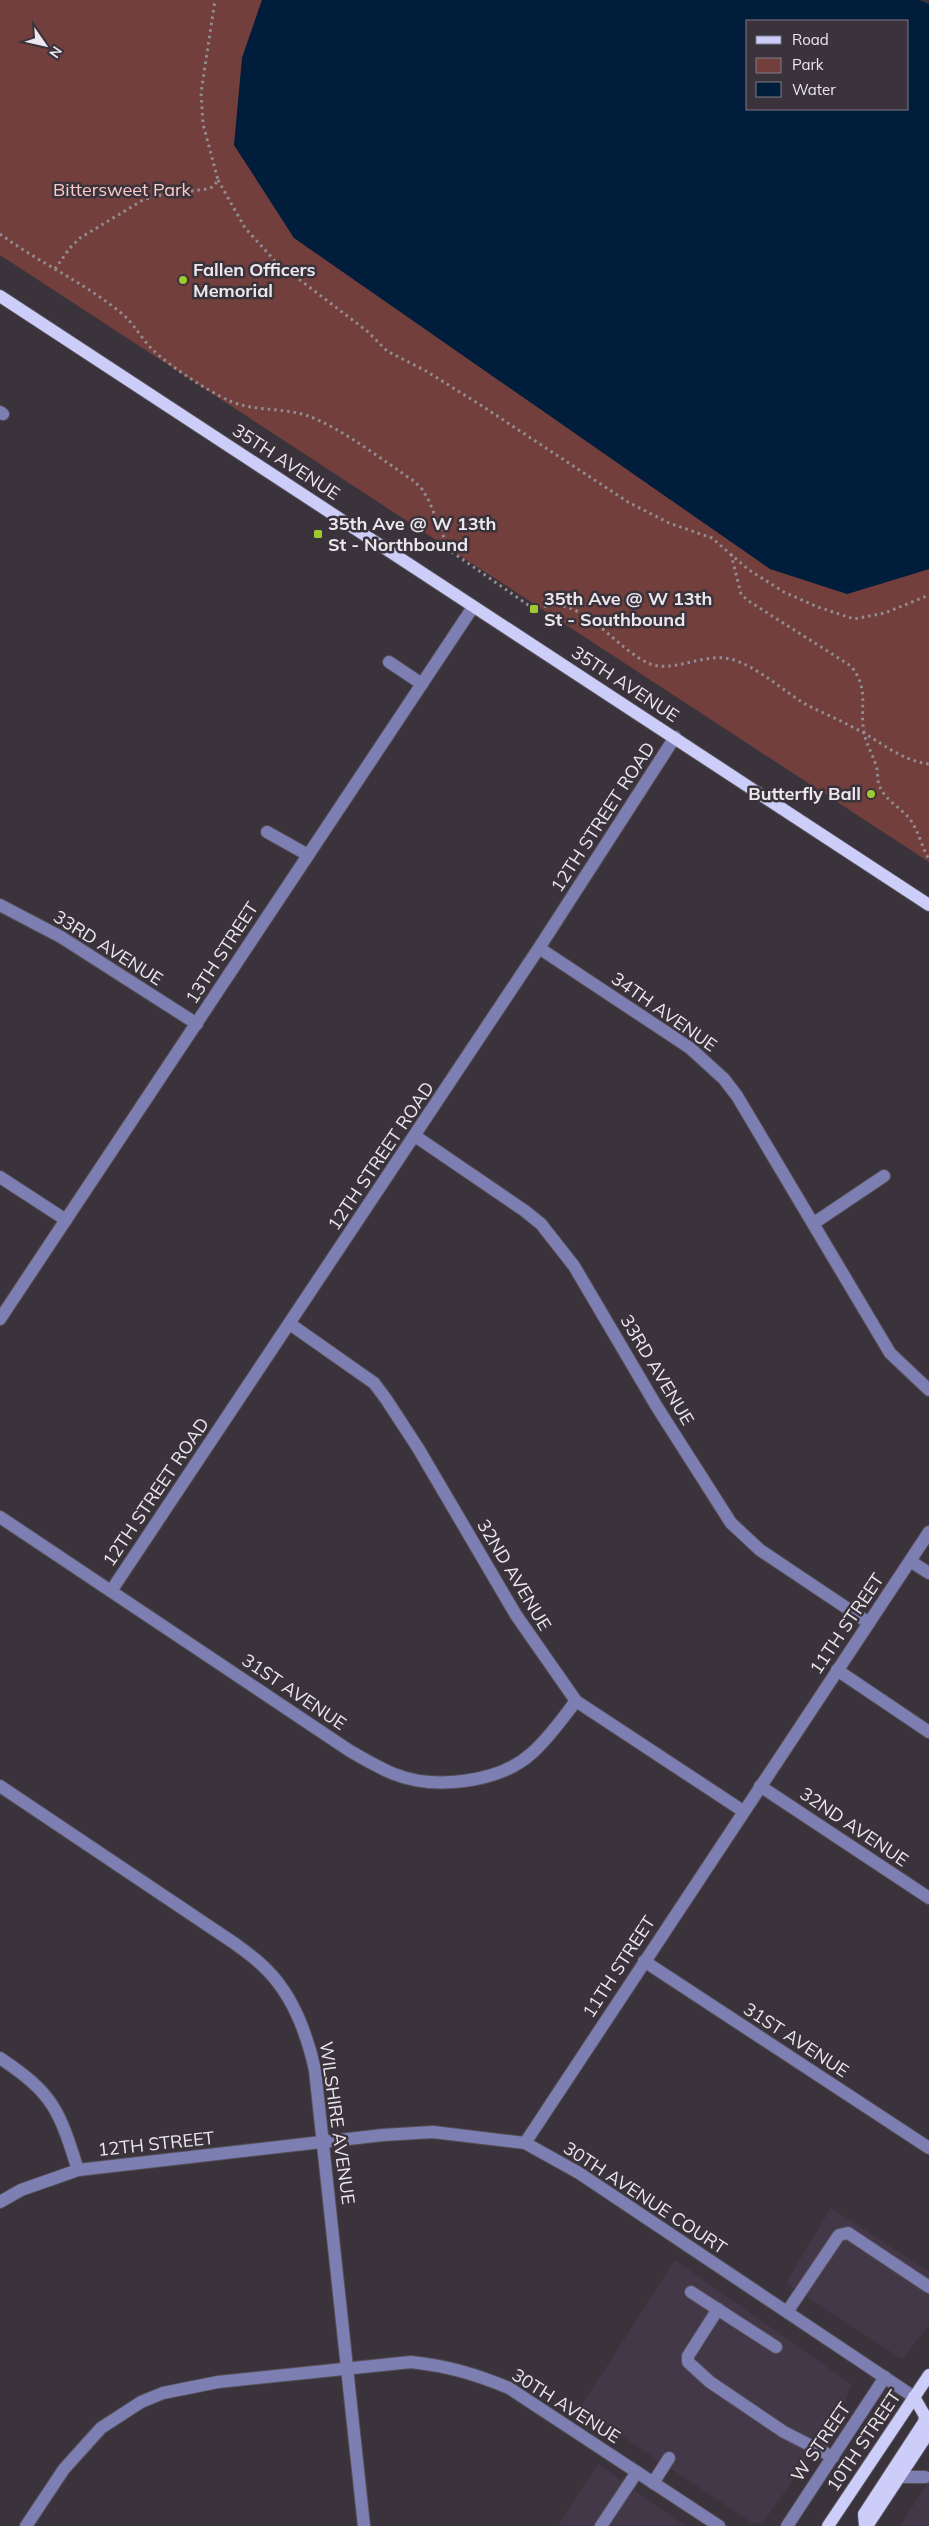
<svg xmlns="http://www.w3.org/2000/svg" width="929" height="2526" viewBox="0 0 929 2526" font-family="Mulish,sans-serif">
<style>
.built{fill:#433847}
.green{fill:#723f3c}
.water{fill:#001d3b;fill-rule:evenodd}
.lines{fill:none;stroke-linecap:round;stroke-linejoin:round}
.minor-casing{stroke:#565058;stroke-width:14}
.major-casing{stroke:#565058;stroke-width:14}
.path{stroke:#928c93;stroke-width:3;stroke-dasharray:2.5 4;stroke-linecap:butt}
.minor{stroke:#7d7eb2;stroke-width:12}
.major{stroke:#cccef9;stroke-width:12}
.poi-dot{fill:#9eca2f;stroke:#3a333c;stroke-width:2}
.labels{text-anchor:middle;stroke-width:5;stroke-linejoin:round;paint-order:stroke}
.park-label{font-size:18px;fill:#fdcbc6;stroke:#3a333c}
.poi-label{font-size:18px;font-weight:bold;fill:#ece7ed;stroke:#3a333c;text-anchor:start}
.street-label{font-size:18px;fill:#ece7ed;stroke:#3a333c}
</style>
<rect width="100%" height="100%" fill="#3a333c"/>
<g class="built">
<path d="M831 2208 929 2272V2325L902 2359 786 2283Z"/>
<path d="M675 2260 851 2384 843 2409 764 2521 754 2524 580 2408Z"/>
<path d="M598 2464 685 2526H558Z"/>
<path d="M929 2481V2526H900Z"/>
</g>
<path class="green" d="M0 0H262L242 58 269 197 294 238 847 594 929 569V862L0 255Z"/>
<path class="water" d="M262 0H919L929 4V569L847 594 770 569 294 238 234 145 242 58ZM748 21H908V109H748Z"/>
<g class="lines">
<defs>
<g id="minor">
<path d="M0 412 3 414"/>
<path d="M389 662 422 684"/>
<path d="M267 832 308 855"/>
<path d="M0 905 61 937 197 1024"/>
<path d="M539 948 690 1048 724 1079 737 1096 890 1353 929 1390"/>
<path d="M415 1136 525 1211 541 1224 574 1266 657 1407 731 1523 760 1550 869 1623"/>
<path d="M0 1177 66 1220"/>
<path d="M814 1223 884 1176"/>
<path d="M0 1319 473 607"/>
<path d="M290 1324 374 1383 386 1399 418 1448 516 1615 576 1701 743 1811"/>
<path d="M0 1517 350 1751C364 1759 379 1768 394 1774 434 1790 499 1783 532 1753 549 1738 562 1719 576 1701"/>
<path d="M910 1561 929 1573"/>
<path d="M111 1591 539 948 675 737"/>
<path d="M837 1670 929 1732"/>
<path d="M0 1786 234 1943C245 1951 258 1960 267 1970 294 1997 307 2034 315 2070L364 2526"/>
<path d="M760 1786 929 1898"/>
<path d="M644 1961 929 2148"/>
<path d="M0 2058C54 2094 59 2110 78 2170"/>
<path d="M525 2143 929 1532"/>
<path d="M0 2202 21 2190 78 2170 383 2135 433 2132 525 2143 579 2173 914 2397"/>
<path d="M691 2292 776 2347"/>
<path d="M718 2309 688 2356V2362L710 2382 784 2432 833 2457"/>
<path d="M787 2312 839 2235 848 2233 929 2287"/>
<path d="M899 2477H925"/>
<path d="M653 2483 669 2458"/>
<path d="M26 2526 64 2469 101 2428 141 2402 163 2393 218 2382 411 2362C448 2366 475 2374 509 2388L719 2526"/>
<path d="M601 2526 637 2472"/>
<path d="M787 2526 885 2377"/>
</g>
<g id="major">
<path d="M0 296 929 905"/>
<path d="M828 2526 929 2375"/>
<path d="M865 2526 864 2514 924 2422 925 2416 914 2397"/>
<path d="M867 2526 929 2432"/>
</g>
</defs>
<use href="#minor" class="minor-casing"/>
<use href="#major" class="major-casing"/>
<g class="path">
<path d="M218 180 245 228 275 261 367 331 387 351 426 371 479 404 628 502 669 523 712 538 749 570 784 592 818 607 854 619 885 613 929 595"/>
<path d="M0 234C38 262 83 282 120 312 134 323 140 337 152 349 168 365 209 392 230 401 255 412 283 407 308 416 340 427 385 462 414 481L422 489 429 501 449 550 534 609C541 607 549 605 556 605 589 607 618 649 648 663 675 675 706 649 737 661 763 671 783 691 807 705 825 714 844 722 862 732 885 745 901 760 929 764"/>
<path d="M55 269 69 249 80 238 143 200 161 195 206 189 213 187 218 180 203 124 201 93 215 0"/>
<path d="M731 554 741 594 747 600 851 666C870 690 859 706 864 732 866 745 874 756 877 769 878 774 877 779 879 784 883 799 900 807 909 818 919 831 921 846 929 859"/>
</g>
<use href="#minor" class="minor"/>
<use href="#major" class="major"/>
</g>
<g class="poi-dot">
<circle cx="183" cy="280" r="5"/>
<rect x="313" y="529" width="10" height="10" rx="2.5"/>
<rect x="529" y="604" width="10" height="10" rx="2.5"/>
<circle cx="871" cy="794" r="5"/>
</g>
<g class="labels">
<g class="park-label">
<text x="122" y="196">Bittersweet Park</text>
</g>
<g class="poi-label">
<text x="193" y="276">Fallen Officers<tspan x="193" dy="21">Memorial</tspan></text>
<text x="328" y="530">35th Ave @ W 13th<tspan x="328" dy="21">St - Northbound</tspan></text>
<text x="544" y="605">35th Ave @ W 13th<tspan x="544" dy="21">St - Southbound</tspan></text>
<text x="861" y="800" text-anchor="end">Butterfly Ball</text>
</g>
<g class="street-label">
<text transform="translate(286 462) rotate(33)" y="6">35TH AVENUE</text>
<text transform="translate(625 684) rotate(33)" y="6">35TH AVENUE</text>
<text transform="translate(603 817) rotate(-57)" y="6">12TH STREET ROAD</text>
<text transform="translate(108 948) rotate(32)" y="6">33RD AVENUE</text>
<text transform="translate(222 953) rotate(-57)" y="6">13TH STREET</text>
<text transform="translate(664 1012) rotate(35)" y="6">34TH AVENUE</text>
<text transform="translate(381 1156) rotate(-56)" y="6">12TH STREET ROAD</text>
<text transform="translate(657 1370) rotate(59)" y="6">33RD AVENUE</text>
<text transform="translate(156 1492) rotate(-56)" y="6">12TH STREET ROAD</text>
<text transform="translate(514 1575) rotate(59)" y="6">32ND AVENUE</text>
<text transform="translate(847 1624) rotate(-56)" y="6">11TH STREET</text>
<text transform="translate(294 1692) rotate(34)" y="6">31ST AVENUE</text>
<text transform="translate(854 1827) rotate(34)" y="6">32ND AVENUE</text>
<text transform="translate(619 1967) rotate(-57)" y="6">11TH STREET</text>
<text transform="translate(796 2040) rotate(33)" y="6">31ST AVENUE</text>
<text transform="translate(337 2123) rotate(82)" y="6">WILSHIRE AVENUE</text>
<text transform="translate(156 2144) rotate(-6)" y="6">12TH STREET</text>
<text transform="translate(645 2198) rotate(33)" y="6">30TH AVENUE COURT</text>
<text transform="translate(566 2406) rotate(32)" y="6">30TH AVENUE</text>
<text transform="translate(864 2441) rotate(-56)" y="6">10TH STREET</text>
<text transform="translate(821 2442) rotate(-56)" y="6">W STREET</text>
</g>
</g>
<rect x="746" y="20" width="162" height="90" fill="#3a333c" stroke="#817b83"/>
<rect x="756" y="36" width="25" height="8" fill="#cccef9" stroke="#817b83"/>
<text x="792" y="45" font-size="15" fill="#ece7ed">Road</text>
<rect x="756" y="58" width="25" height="15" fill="#723f3c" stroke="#817b83"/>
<text x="792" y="70" font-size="15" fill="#ece7ed">Park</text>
<rect x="756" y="82" width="25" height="15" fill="#001d3b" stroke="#817b83"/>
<text x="792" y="95" font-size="15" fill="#ece7ed">Water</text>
<g transform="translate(45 45) rotate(124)" stroke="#3a333c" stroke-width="4" paint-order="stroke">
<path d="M0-4L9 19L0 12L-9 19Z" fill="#ece7ed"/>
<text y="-8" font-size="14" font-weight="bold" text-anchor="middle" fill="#ece7ed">N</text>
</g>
</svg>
